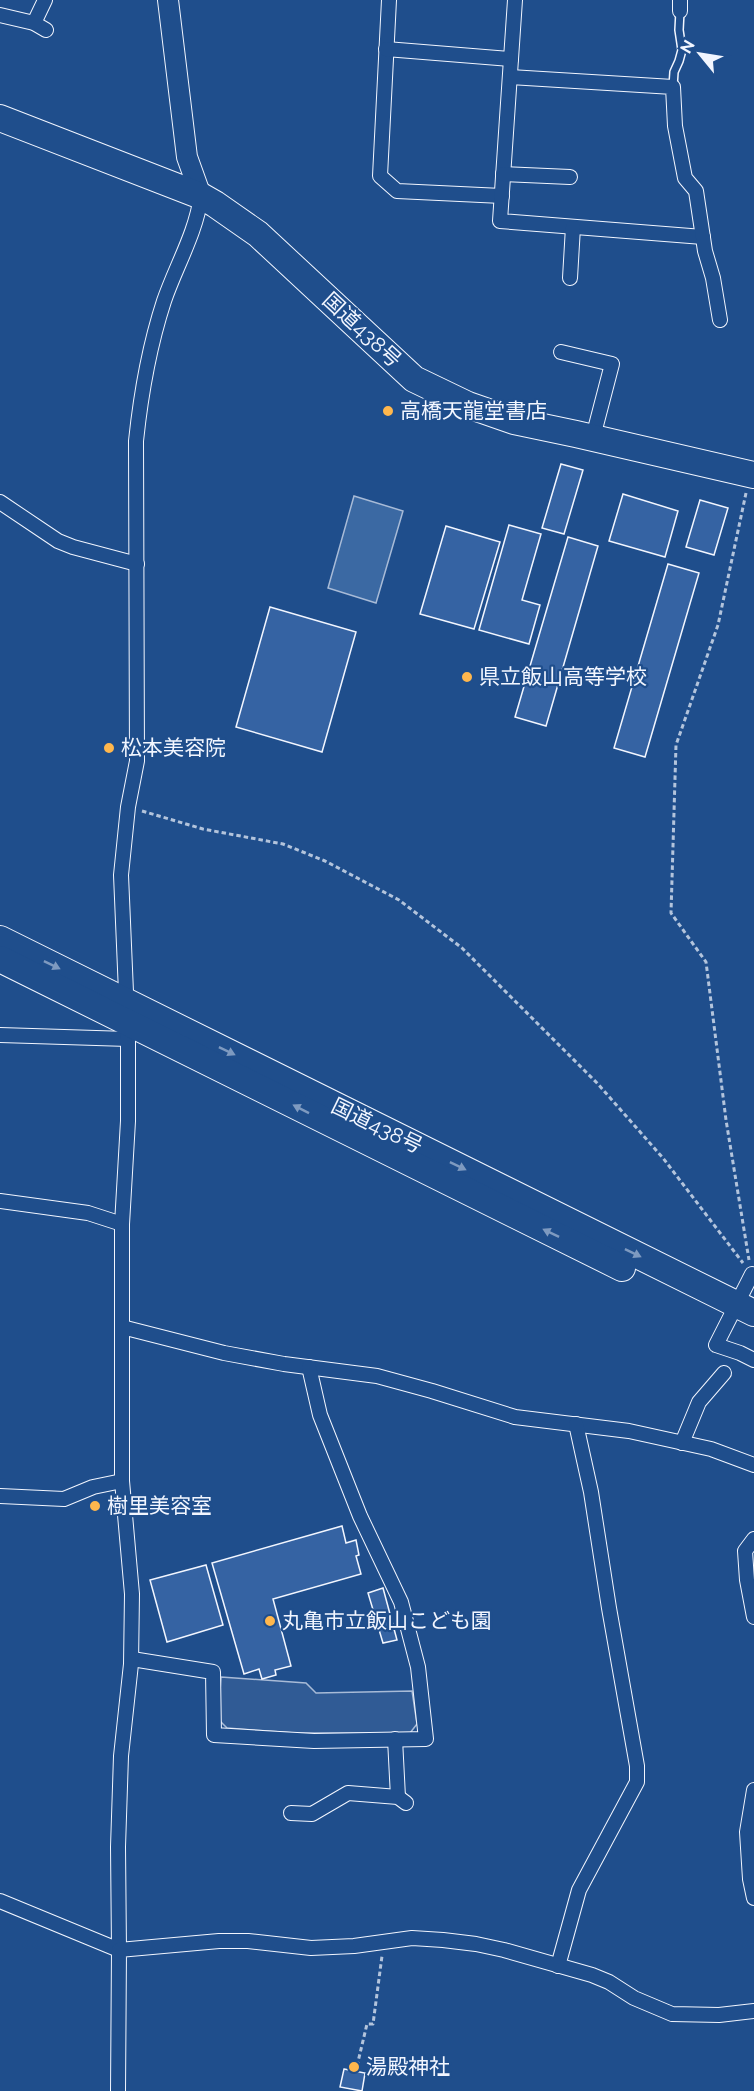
<svg xmlns="http://www.w3.org/2000/svg" width="754" height="2091" viewBox="0 0 754 2091" font-family="Raleway,'Noto Sans JP',sans-serif">
<style>
.parking{fill:#305b95;stroke:#a8bbd7;stroke-width:1.5}
.water{fill:#3b69a3;stroke:#a8bbd7;stroke-width:1.5}
.building{fill:#3563a3;stroke:#f2f6ff;stroke-width:1.5}
.lines{fill:none;stroke-linecap:round;stroke-linejoin:round}
.lane-casing{stroke:#f2f6ff;stroke-width:10}
.street-casing{stroke:#f2f6ff;stroke-width:16}
.secondary-casing{stroke:#f2f6ff;stroke-width:22}
.highway-casing{stroke:#f2f6ff;stroke-width:28}
.path{stroke:#b3c4dc;stroke-width:3;stroke-dasharray:4.5 3;stroke-linecap:butt}
.lane{stroke:#1f4e8c;stroke-width:7}
.street{stroke:#1f4e8c;stroke-width:14}
.secondary{stroke:#1f4e8c;stroke-width:20}
.highway{stroke:#1f4e8c;stroke-width:26}
.oneway{fill:#7e9ac0}
.poi-dot{fill:#ffb74d;stroke:#1f4e8c;stroke-width:2}
.labels{text-anchor:middle;stroke-width:4.5;stroke-linejoin:round;paint-order:stroke}
.street-label{font-size:21px;fill:#f2f6ff;stroke:#1f4e8c}
.poi-label{font-size:21px;fill:#f2f6ff;stroke:#1f4e8c;text-anchor:start}
</style>
<rect width="100%" height="100%" fill="#1f4e8c"/>
<path class="parking" d="M221 1677 306 1683 316 1693 412 1691 417 1724 410 1733H295L227 1728 218 1719Z"/>
<path class="water" d="M354 496 403 511 376 603 328 588Z"/>
<g class="building">
<path d="M561 464 583 470 564 534 542 528Z"/>
<path d="M623 494 678 511 665 557 609 541Z"/>
<path d="M700 500 728 508 714 555 686 547Z"/>
<path d="M509 525 541 534 522 600 540 605 529 644 479 630Z"/>
<path d="M446 526 500 542 474 629 420 614Z"/>
<path d="M568 537 598 546 546 726 515 717Z"/>
<path d="M668 564 699 573 645 757 614 748Z"/>
<path d="M270 607 356 632 322 752 236 727Z"/>
<path d="M342 1526 346 1543 356 1540 359 1555 356 1556 361 1574 273 1599 291 1666 275 1670 276 1675 262 1679 259 1669 244 1674 212 1563Z"/>
<path d="M206 1565 223 1625 167 1642 150 1580Z"/>
<path d="M383 1588 397 1640 383 1643 368 1593Z"/>
<path d="M344 2069 365 2073 362 2091 340 2087Z"/>
</g>
<g class="lines">
<defs>
<path id="lane" d="M673 87 674 72 679 61 682 50 679 30 680 11"/>
<g id="street">
<path d="M389 0 380 176 397 191 502 196"/>
<path d="M515 0 500 221 703 237"/>
<path d="M680 11V0"/>
<path d="M0 15 34 23 46 30"/>
<path d="M34 23 45 0"/>
<path d="M386 49 511 59"/>
<path d="M510 77 673 87 675 126 685 178 696 191 705 251 713 278 720 320"/>
<path d="M503 174 570 177"/>
<path d="M570 278 573 227"/>
<path d="M561 352 612 364 593 437"/>
<path d="M0 502 58 541 73 547 137 564"/>
<path d="M0 1035 128 1039"/>
<path d="M0 1201 88 1213 122 1224"/>
<path d="M752 1274 716 1345 740 1353 754 1360"/>
<path d="M122 1327 224 1353 284 1364 377 1376 432 1391 515 1417 629 1431 711 1449 754 1465"/>
<path d="M682 1443 699 1402 724 1373"/>
<path d="M0 1496 64 1499 93 1487 122 1481"/>
<path d="M754 1539 745 1551 747 1580 754 1617"/>
<path d="M132 1659 213 1672 214 1735 314 1741 426 1739 418 1667 401 1602 360 1516 320 1415 309 1367"/>
<path d="M395 1739 398 1797"/>
<path d="M754 1790 747 1832 750 1879 754 1898"/>
<path d="M291 1813 312 1814 348 1793 398 1797 406 1803"/>
<path d="M0 1901 119 1950 118 1847 121 1756 131 1664 132 1594 122 1481V1224L128 1121V1039L121 875 128 807 137 761 136 441C141 393 149 347 164 301 176 266 196 233 201 196"/>
<path d="M558 1966 579 1890 637 1782V1766L609 1608 591 1492 576 1424"/>
<path d="M118 2091 119 1950 219 1941H248L311 1948 354 1946 412 1938 443 1940 476 1944 504 1950 592 1975 609 1982 634 1998 672 2014 719 2015 754 2011"/>
</g>
<path id="secondary" d="M168 0 187 157 201 196"/>
<g id="highway">
<path d="M0 118 201 196 215 204 258 234 414 379 468 405 514 421 576 434 754 475"/>
<path d="M0 939 754 1313"/>
<path d="M0 959 622 1268"/>
</g>
</defs>
<use href="#lane" class="lane-casing"/>
<use href="#street" class="street-casing"/>
<use href="#secondary" class="secondary-casing"/>
<use href="#highway" class="highway-casing"/>
<g class="path">
<path d="M746 493 718 625 676 745 671 913 706 962 726 1120 749 1260"/>
<path d="M142 811 203 829 283 844 325 861 399 900 462 948 597 1083 663 1158 743 1263"/>
<path d="M357 2066 367 2024H373L382 1956"/>
</g>
<use href="#lane" class="lane"/>
<use href="#street" class="street"/>
<use href="#secondary" class="secondary"/>
<use href="#highway" class="highway"/>
</g>
<defs><path id="oneway-solid" d="M-6-.8H1V-3.2L6.5 0L1 3.2V.8H-6Z" transform="scale(1.5)"/></defs>
<g class="oneway">
<use href="#oneway-solid" transform="translate(52 965) rotate(26)"/>
<use href="#oneway-solid" transform="translate(227 1051) rotate(26)"/>
<use href="#oneway-solid" transform="translate(301 1109) rotate(-153)"/>
<use href="#oneway-solid" transform="translate(458 1166) rotate(26)"/>
<use href="#oneway-solid" transform="translate(551 1233) rotate(-154)"/>
<use href="#oneway-solid" transform="translate(633 1253) rotate(26)"/>
</g>
<g class="poi-dot">
<circle cx="388" cy="411" r="6"/>
<circle cx="467" cy="677" r="6"/>
<circle cx="109" cy="748" r="6"/>
<circle cx="95" cy="1506" r="6"/>
<circle cx="270" cy="1621" r="6"/>
<circle cx="354" cy="2067" r="6"/>
</g>
<g class="labels">
<g class="street-label">
<text transform="translate(362 330) rotate(43)" y="7">国道438号</text>
<text transform="translate(377 1126) rotate(26)" y="7">国道438号</text>
</g>
<g class="poi-label">
<text x="400" y="418">高橋天龍堂書店</text>
<text x="479" y="684">県立飯山高等学校</text>
<text x="121" y="755">松本美容院</text>
<text x="107" y="1513">樹里美容室</text>
<text x="282" y="1628">丸亀市立飯山こども園</text>
<text x="366" y="2074">湯殿神社</text>
</g>
</g>
<g transform="translate(700 54) rotate(300)" stroke="#1f4e8c" stroke-width="4.5" paint-order="stroke">
<path d="M0-4.5L10 22L0 15L-10 22Z" fill="#f2f6ff"/>
<text y="-9" font-size="16" font-weight="bold" text-anchor="middle" fill="#f2f6ff">N</text>
</g>
</svg>
